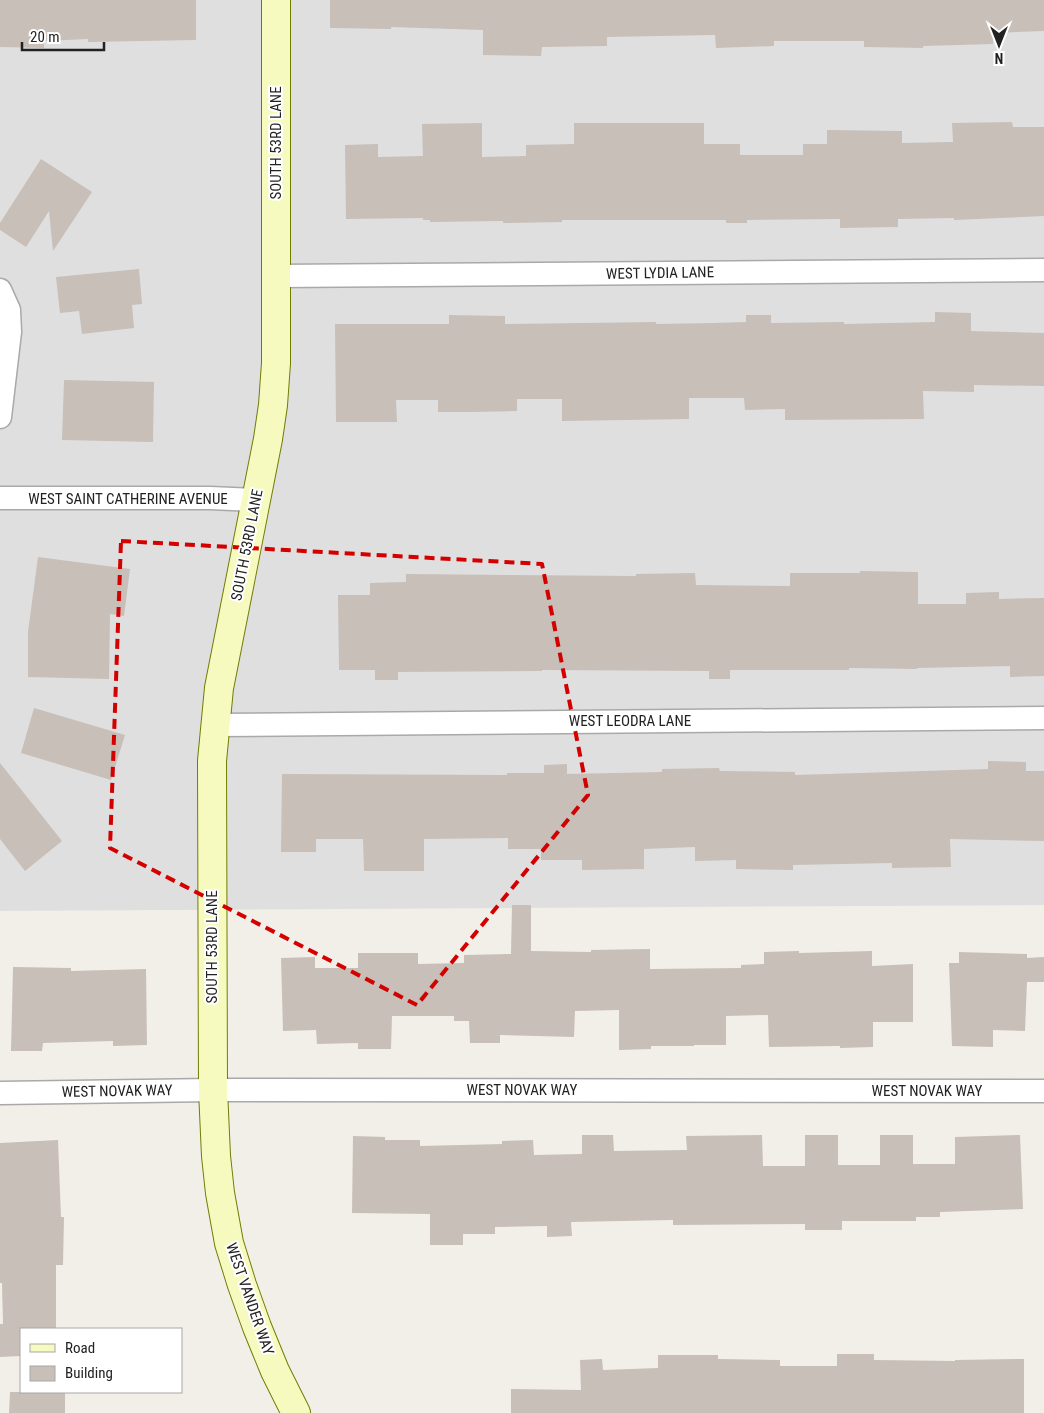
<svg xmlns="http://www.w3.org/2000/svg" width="1044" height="1413" viewBox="0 0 1044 1413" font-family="'Roboto Condensed',sans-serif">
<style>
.residential{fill:#e0dfdf}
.building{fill:#c7bfb8}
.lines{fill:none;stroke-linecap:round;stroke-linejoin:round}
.street-casing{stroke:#a9a9a9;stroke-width:25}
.secondary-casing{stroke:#707d05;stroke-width:30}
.street{stroke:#fff;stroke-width:22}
.secondary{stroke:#f7fabf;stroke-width:28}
.marked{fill:none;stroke:#d40000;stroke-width:4;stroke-dasharray:10 6;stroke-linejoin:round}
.labels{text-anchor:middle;stroke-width:4;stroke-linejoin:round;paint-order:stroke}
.street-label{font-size:15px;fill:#222;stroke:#fff}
</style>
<rect width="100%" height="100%" fill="#f2efe9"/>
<path class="residential" d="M0 0H1044V905L0 911Z"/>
<g class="building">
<path d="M0 0H196V40L88 42V39L44 41V48L0 47Z"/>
<path d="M330 0H1044V31L993 33V44L923 46V48L864 47V41H774V46L716 48 715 35 607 37V46L542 47 541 56 483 55V30L391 27V29L330 28Z"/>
<path d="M1012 122 1013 127H1044V216L954 220V218L898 219V227L840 228V219L747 220V223H726V220H562V222L503 223V221L430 222V220H423V218L346 219 345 145 378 144V157L423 156 422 124 482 123V157L526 156V145L574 144V123H704V144H740V155H803V144H827V130L902 131V143L953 142 952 123Z"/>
<path d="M41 159 92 192 53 251 49 211 26 247 0 230V223Z"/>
<path d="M139 269 142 304 132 305 134 328 82 334 79 311 60 313 56 277Z"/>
<path d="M935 312 971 313V331L1044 333V386L974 385V392L923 391 924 419 785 420V409L745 410 744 398H689V419L562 421V399H517V411L471 412H438V400H396L397 422H336L335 324H449V315L505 316V324L656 322V324L713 323 746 322V315H771V323L844 322V324L935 322Z"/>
<path d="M64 380 154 382 153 442 62 440Z"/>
<path d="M38 557 130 569 124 616 110 614 109 679 28 677V632Z"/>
<path d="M860 571 918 572V604H966V593L999 592V599L1044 598V676L1010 677V666L917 668V669L849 668V670H730V679H709V671L542 670V671L398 672V680H375V670H339L338 595H370V583L406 582V574L636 576V574L695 573 696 585 790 586V573H860Z"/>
<path d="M34 708 125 735 111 780 21 753Z"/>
<path d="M988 761 1026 762V771H1044V841L950 839 951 867 892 868V863L793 865V870L736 869V860L695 861V847L644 849V869L582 870V860H541V849H508V838L424 839V871H364L363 839H316V852H281L282 774 507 775V773H544V765L567 764V774L662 772V769L719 768 720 771 795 772V775L988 769Z"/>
<path d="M0 763 62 841 25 871 0 839Z"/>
<path d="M512 905H531V951L591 952V950L650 949V969L741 968V965L764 964V952L799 951V953L872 951V966L913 964V1022H873V1047L840 1048V1046L769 1047 768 1015 726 1016V1045H694V1046H651V1049L619 1050V1010L575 1011 574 1037 500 1035V1043H470L469 1021H454V1016H392L391 1049H358V1043L317 1044 316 1030 283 1031 281 958 315 957V968H358V953H418V964L464 963V955L511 954Z"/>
<path d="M959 952 1027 954V958L1044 957V982H1027L1025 1031 993 1030V1047L952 1046 949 963H959Z"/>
<path d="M13 967 71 968V971L146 969 147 1045 113 1046V1041L43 1043 42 1051H11Z"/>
<path d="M582 1135H613L614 1151 687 1150 686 1136 762 1135 763 1166H805V1135H838V1165H880V1135H913V1164H955V1137L1020 1135 1023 1209 940 1212V1217H916V1221H842V1230H805V1224L673 1225V1220L571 1222 572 1236 547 1237V1226L495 1227V1234H463V1245H430V1214L352 1213 353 1136 385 1137V1140H420V1146L502 1144V1141L533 1140 534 1155 582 1154Z"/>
<path d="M58 1140 61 1217H64L63 1265H56V1329H21V1356L0 1357V1324H3L2 1283H0V1143Z"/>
<path d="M837 1354H874V1360L955 1361V1360L1024 1359V1413H511V1389L581 1390 580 1360 602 1359 603 1370 658 1368V1355H718V1359L780 1360V1366H837Z"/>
<path d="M10 1392H65V1413H9Z"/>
</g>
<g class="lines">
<defs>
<g id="street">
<path d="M277 276 1044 270"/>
<path d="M0 290 9 310 10 332 0 417"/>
<path d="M0 498H210L255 500"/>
<path d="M215 725 1044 718"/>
<path d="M0 1093 213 1090 1044 1091"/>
</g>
<path id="secondary" d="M276 0V363L273 405 268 439 219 688 212 761 213 1090 216 1156 220 1193 229 1243 242 1285 257 1327 275 1371 296 1413"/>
</defs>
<use href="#street" class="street-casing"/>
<use href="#secondary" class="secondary-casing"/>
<use href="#street" class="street"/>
<use href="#secondary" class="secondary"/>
</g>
<path class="marked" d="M121 541 542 564 588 795 417 1005 110 848Z"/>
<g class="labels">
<g class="street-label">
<text transform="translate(276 143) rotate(-90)" y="5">SOUTH 53RD LANE</text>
<text transform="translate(660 273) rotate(-1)" y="5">WEST LYDIA LANE</text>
<text x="128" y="504">WEST SAINT CATHERINE AVENUE</text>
<text transform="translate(247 545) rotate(-79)" y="5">SOUTH 53RD LANE</text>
<text x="630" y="726">WEST LEODRA LANE</text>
<text transform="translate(212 947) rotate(-90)" y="5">SOUTH 53RD LANE</text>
<text x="522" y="1095">WEST NOVAK WAY</text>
<text transform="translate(117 1091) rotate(-1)" y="5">WEST NOVAK WAY</text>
<text x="927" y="1096">WEST NOVAK WAY</text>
<text transform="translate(250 1299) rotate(71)" y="5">WEST VANDER WAY</text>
</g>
</g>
<rect x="20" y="1328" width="162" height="65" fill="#ffffff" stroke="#a7a7a7"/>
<rect x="30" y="1344" width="25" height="8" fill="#f7fabf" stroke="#a7a7a7"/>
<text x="65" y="1353" font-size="15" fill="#222222">Road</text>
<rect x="30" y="1366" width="25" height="15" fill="#c7bfb8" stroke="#a7a7a7"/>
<text x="65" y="1378" font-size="15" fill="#222222">Building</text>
<g transform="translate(999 45) rotate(180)" stroke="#ffffff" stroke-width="4" paint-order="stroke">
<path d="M0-4L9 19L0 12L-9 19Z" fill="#222222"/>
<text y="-8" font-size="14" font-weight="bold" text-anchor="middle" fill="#222222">N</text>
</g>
<path d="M22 42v8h82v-8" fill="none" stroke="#222222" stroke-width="2.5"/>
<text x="30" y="42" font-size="15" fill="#222222" stroke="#ffffff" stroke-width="4" paint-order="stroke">20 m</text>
</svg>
